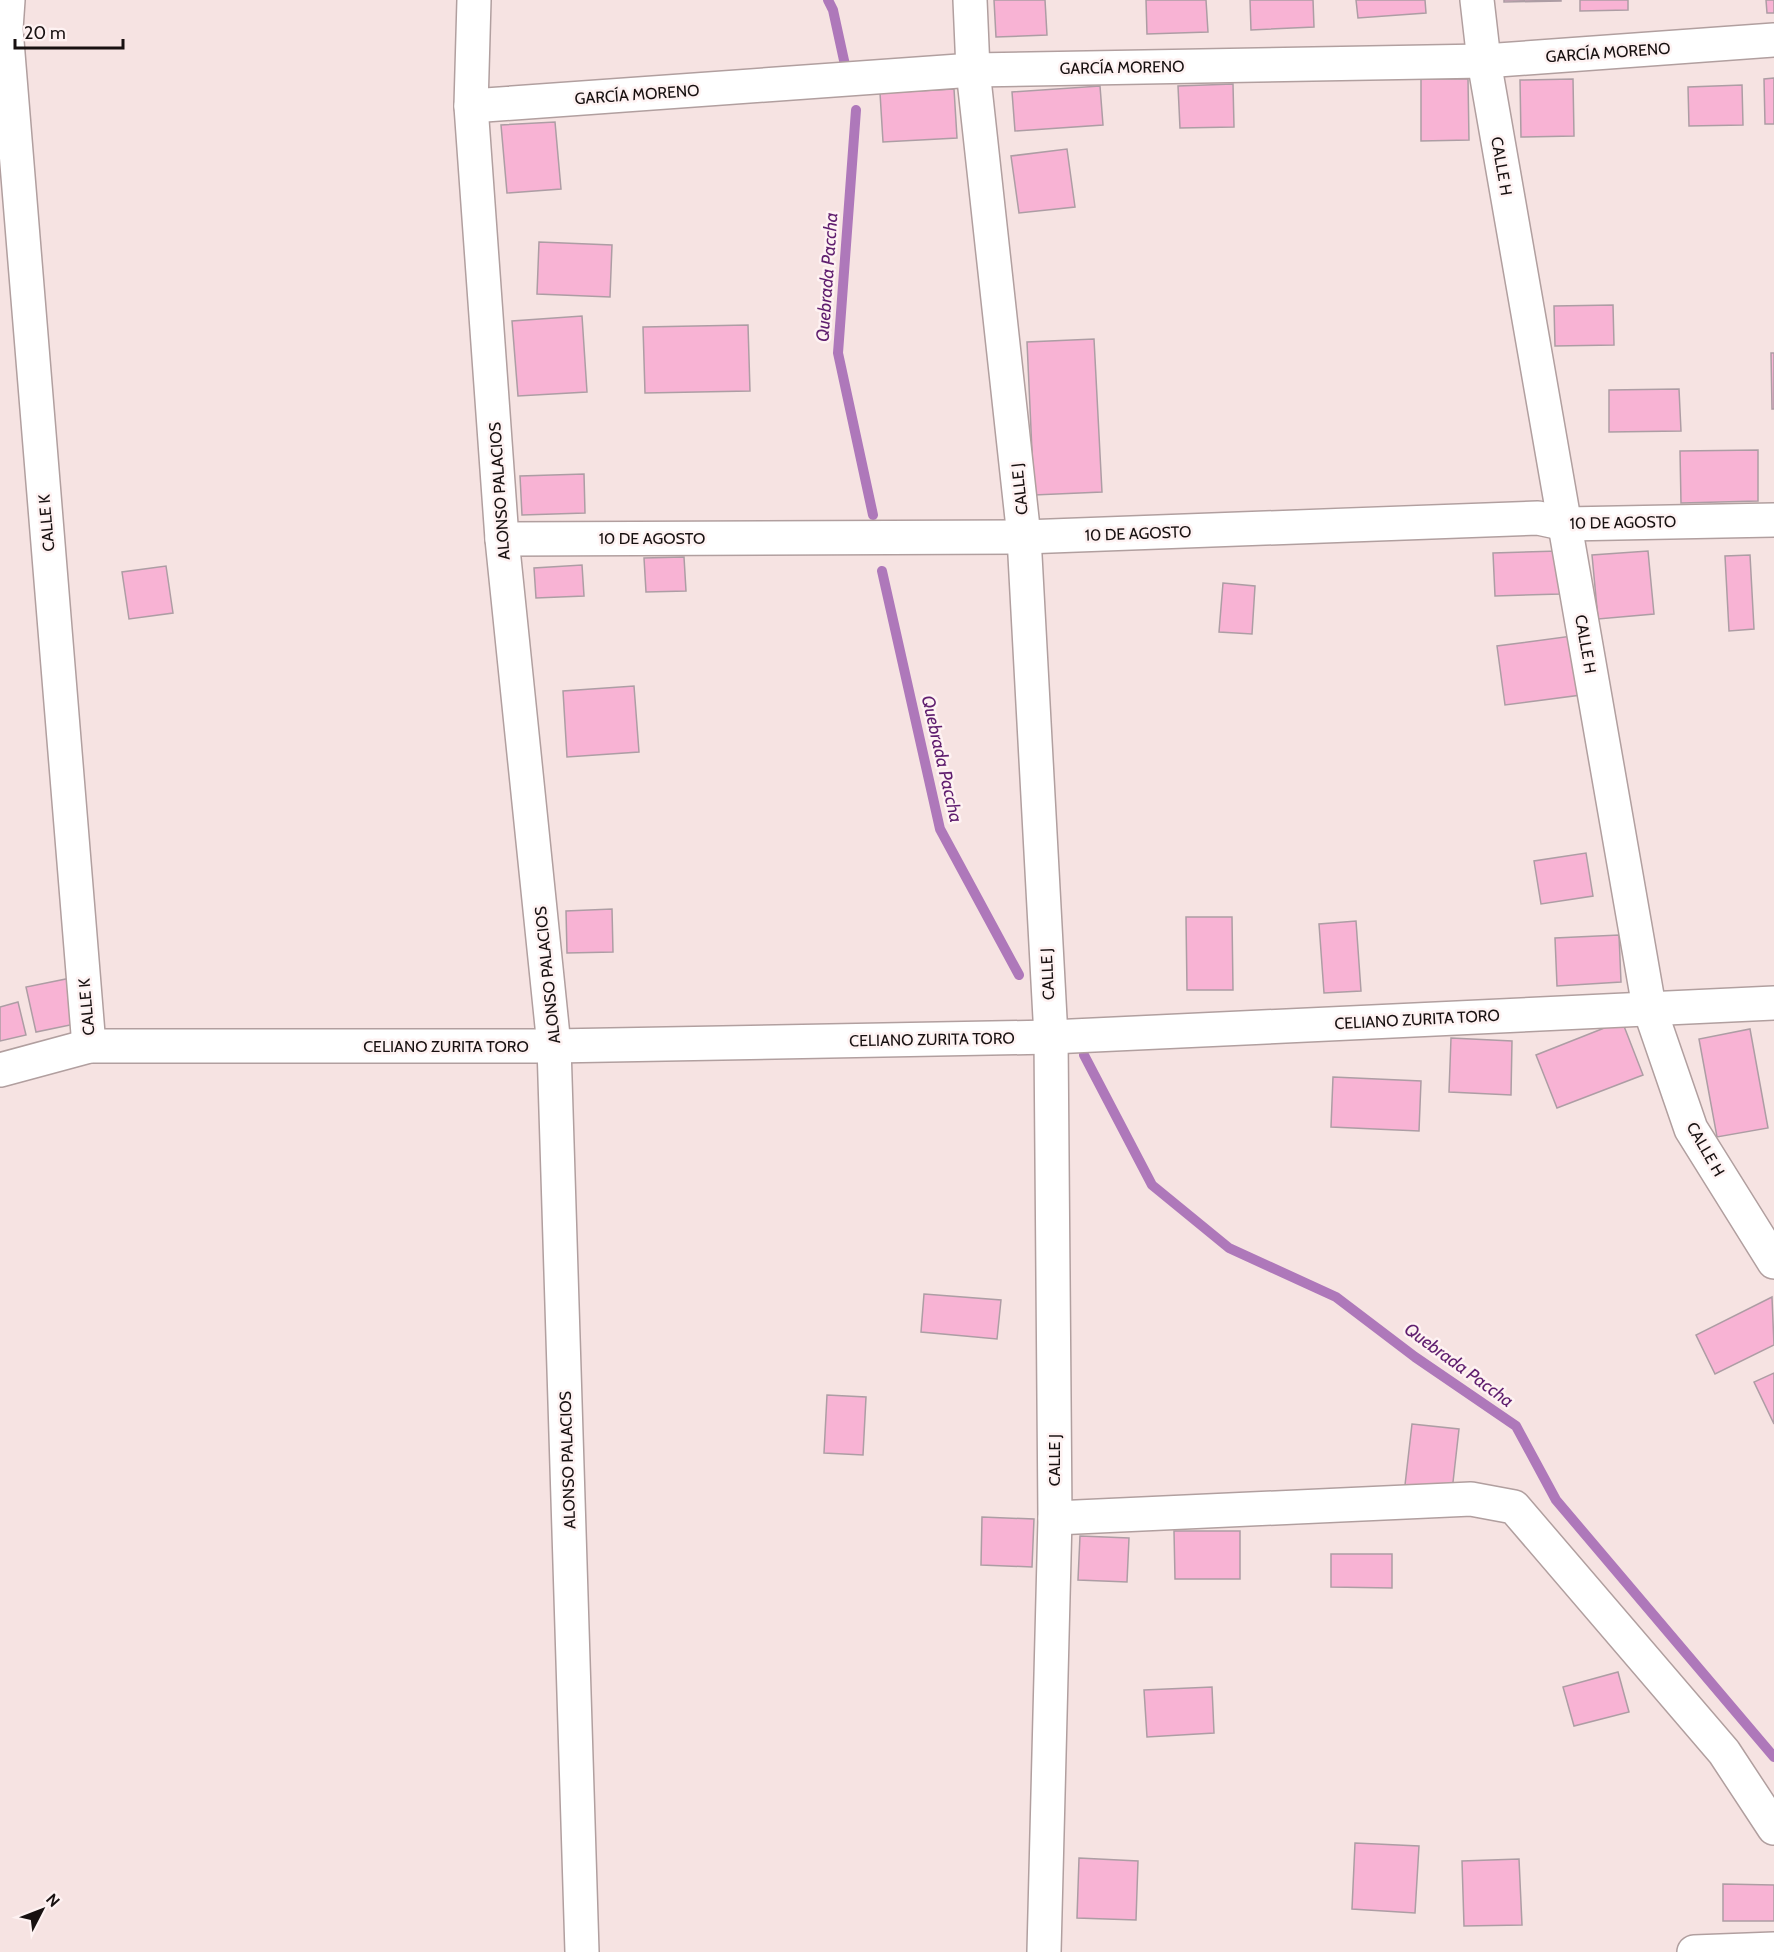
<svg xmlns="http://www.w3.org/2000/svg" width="1774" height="1952" viewBox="0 0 1774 1952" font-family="Cabin,sans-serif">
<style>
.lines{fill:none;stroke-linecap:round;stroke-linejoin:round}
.stream{stroke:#ae78ba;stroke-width:10}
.building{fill:#f8b3d4;stroke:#ad9da4;stroke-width:1.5}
.street-casing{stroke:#b19f9f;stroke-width:36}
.street{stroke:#fff;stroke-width:33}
.labels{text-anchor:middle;stroke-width:5;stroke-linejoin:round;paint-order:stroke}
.street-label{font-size:16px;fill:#181111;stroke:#fef2f2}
.water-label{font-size:18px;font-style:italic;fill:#5f1d6e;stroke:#fef2f2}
</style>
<rect width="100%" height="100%" fill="#f6e3e2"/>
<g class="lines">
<g class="stream">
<path d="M828 0 833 10 845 65"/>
<path d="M856 110 838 353 873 515"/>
<path d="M882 571 940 829 1019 975"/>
<path d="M1084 1055 1152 1185 1229 1248 1336 1297 1415 1357 1516 1426 1556 1500 1774 1757"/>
</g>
</g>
<g class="building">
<path d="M994 0H1045L1047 35 996 37Z"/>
<path d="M1146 0H1206L1208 32 1147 34Z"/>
<path d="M1250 0H1313L1314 27 1251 30Z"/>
<path d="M1356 0H1425L1426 13 1358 18Z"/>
<path d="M1504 0H1561V1L1504 2Z"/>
<path d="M1580 0H1628V10L1580 11Z"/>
<path d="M1766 0H1774V13H1767Z"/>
<path d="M1774 78V124H1765L1764 79Z"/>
<path d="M1421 79H1468L1469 140 1421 141Z"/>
<path d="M1573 79 1574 136 1521 137 1520 80Z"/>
<path d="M1233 84 1234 127 1180 128 1178 86Z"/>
<path d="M1742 85 1743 125 1689 126 1688 87Z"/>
<path d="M1100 86 1103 125 1015 131 1012 92Z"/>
<path d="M954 89 957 138 883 142 880 93Z"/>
<path d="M555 122 561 189 507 193 501 125Z"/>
<path d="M1067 149 1075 207 1019 213 1011 156Z"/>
<path d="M539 242 612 245 610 297 537 294Z"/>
<path d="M1613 305 1614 345 1555 346 1554 306Z"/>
<path d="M582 316 587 392 518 396 512 321Z"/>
<path d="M748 325 750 391 645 393 643 327Z"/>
<path d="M1094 339 1102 492 1034 495 1027 342Z"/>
<path d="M1771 353H1774V409H1772Z"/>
<path d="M1679 389 1681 431 1609 432V390Z"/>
<path d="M1758 450V501L1681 503 1680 451Z"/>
<path d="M584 474 585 513 522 515 520 476Z"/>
<path d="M1558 551 1560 594 1495 596 1493 553Z"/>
<path d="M1648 551 1654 614 1598 619 1592 555Z"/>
<path d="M1750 555 1754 629 1729 631 1725 556Z"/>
<path d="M684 557 686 591 646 592 644 558Z"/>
<path d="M582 565 584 596 536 598 534 568Z"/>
<path d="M166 566 173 613 129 619 122 572Z"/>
<path d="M1223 583 1255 586 1252 634 1219 632Z"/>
<path d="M1572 636 1581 695 1505 705 1497 646Z"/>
<path d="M634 686 639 752 567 757 563 691Z"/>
<path d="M1586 853 1593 896 1541 904 1534 861Z"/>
<path d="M612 909 613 952 567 953 566 911Z"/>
<path d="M1186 917H1232L1233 990H1187Z"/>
<path d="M1356 921 1361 991 1324 993 1319 924Z"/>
<path d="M1619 935 1621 982 1557 986 1555 938Z"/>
<path d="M71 978 80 1023 36 1032 26 987Z"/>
<path d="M18 1002 26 1035 0 1041V1007Z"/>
<path d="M1622 1021 1643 1075 1557 1108 1536 1055Z"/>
<path d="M1750 1029 1768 1128 1717 1137 1699 1039Z"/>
<path d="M1451 1038 1512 1041 1511 1095 1449 1092Z"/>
<path d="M1333 1077 1421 1081 1419 1131 1331 1127Z"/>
<path d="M924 1294 1001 1300 997 1339 921 1332Z"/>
<path d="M1772 1297 1774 1345 1715 1374 1696 1335Z"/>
<path d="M1774 1373V1424L1754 1382Z"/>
<path d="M827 1395 866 1397 863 1455 824 1453Z"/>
<path d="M1412 1424 1459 1429 1452 1491 1405 1485Z"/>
<path d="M982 1517 1034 1519 1032 1567 981 1565Z"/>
<path d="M1174 1531H1240V1579H1175Z"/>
<path d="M1080 1536 1129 1538 1127 1582 1078 1580Z"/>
<path d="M1331 1554H1392V1588L1331 1587Z"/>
<path d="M1618 1672 1629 1712 1574 1726 1563 1687Z"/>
<path d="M1212 1687 1214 1733 1147 1737 1144 1690Z"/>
<path d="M1355 1843 1419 1846 1415 1913 1352 1909Z"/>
<path d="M1079 1858 1138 1861 1136 1920 1077 1918Z"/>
<path d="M1519 1859 1522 1925 1464 1926 1462 1861Z"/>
<path d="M1723 1884 1774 1885V1921H1723Z"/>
</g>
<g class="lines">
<defs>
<g id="street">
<path d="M8 0 6 29 89 1046"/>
<path d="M474 0 471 106 502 539 554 1046 582 1952"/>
<path d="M970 0 973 70 1024 537 1051 1037 1055 1518 1044 1952"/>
<path d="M1477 0 1484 61 1649 1007 1691 1129 1774 1262"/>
<path d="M471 106 973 70 1484 61 1774 40"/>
<path d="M502 539 1024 537 1538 518 1566 524 1774 520"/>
<path d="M0 1070 89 1046H554L1051 1037 1774 1003"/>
<path d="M1055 1518 1471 1499 1514 1507 1724 1752 1774 1828"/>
<path d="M1694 1952 1774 1949"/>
</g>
</defs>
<use href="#street" class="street-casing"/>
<use href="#street" class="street"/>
</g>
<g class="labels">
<g class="street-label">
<text transform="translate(1608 52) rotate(-4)" y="6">GARCÍA MORENO</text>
<text transform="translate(1122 67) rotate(-1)" y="6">GARCÍA MORENO</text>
<text transform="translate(637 94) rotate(-4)" y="6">GARCÍA MORENO</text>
<text transform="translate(1502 166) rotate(80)" y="6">CALLE H</text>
<text transform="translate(1019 489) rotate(-96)" y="6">CALLE J</text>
<text transform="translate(499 491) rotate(-94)" y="6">ALONSO PALACIOS</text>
<text transform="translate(1623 522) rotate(-1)" y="6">10 DE AGOSTO</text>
<text transform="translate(46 523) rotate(-95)" y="6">CALLE K</text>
<text transform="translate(1138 533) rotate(-2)" y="6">10 DE AGOSTO</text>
<text x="652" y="544">10 DE AGOSTO</text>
<text transform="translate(1586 644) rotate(80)" y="6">CALLE H</text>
<text transform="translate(1047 974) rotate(-93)" y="6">CALLE J</text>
<text transform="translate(547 975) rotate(-96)" y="6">ALONSO PALACIOS</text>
<text transform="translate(86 1007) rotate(-95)" y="6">CALLE K</text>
<text transform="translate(1417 1019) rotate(-3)" y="6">CELIANO ZURITA TORO</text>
<text transform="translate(932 1039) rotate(-1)" y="6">CELIANO ZURITA TORO</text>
<text x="446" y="1052">CELIANO ZURITA TORO</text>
<text transform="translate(1706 1149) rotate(60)" y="6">CALLE H</text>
<text transform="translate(567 1460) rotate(-92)" y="6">ALONSO PALACIOS</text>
<text transform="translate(1054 1460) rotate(-90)" y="6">CALLE J</text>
</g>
<g class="water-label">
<text transform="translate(827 277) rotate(-86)" y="6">Quebrada Paccha</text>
<text transform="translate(942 759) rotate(77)" y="6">Quebrada Paccha</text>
<text transform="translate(1459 1365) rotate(36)" y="6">Quebrada Paccha</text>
</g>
</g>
<g transform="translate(42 1910) rotate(48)" stroke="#fef2f2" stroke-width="4.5" paint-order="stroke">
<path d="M0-4.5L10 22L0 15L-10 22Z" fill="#181111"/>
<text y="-9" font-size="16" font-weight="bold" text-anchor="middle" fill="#181111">N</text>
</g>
<path d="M15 39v9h108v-9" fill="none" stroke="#181111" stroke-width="3"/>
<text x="24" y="39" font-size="18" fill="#181111" stroke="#fef2f2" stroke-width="4.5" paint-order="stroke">20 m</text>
</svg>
